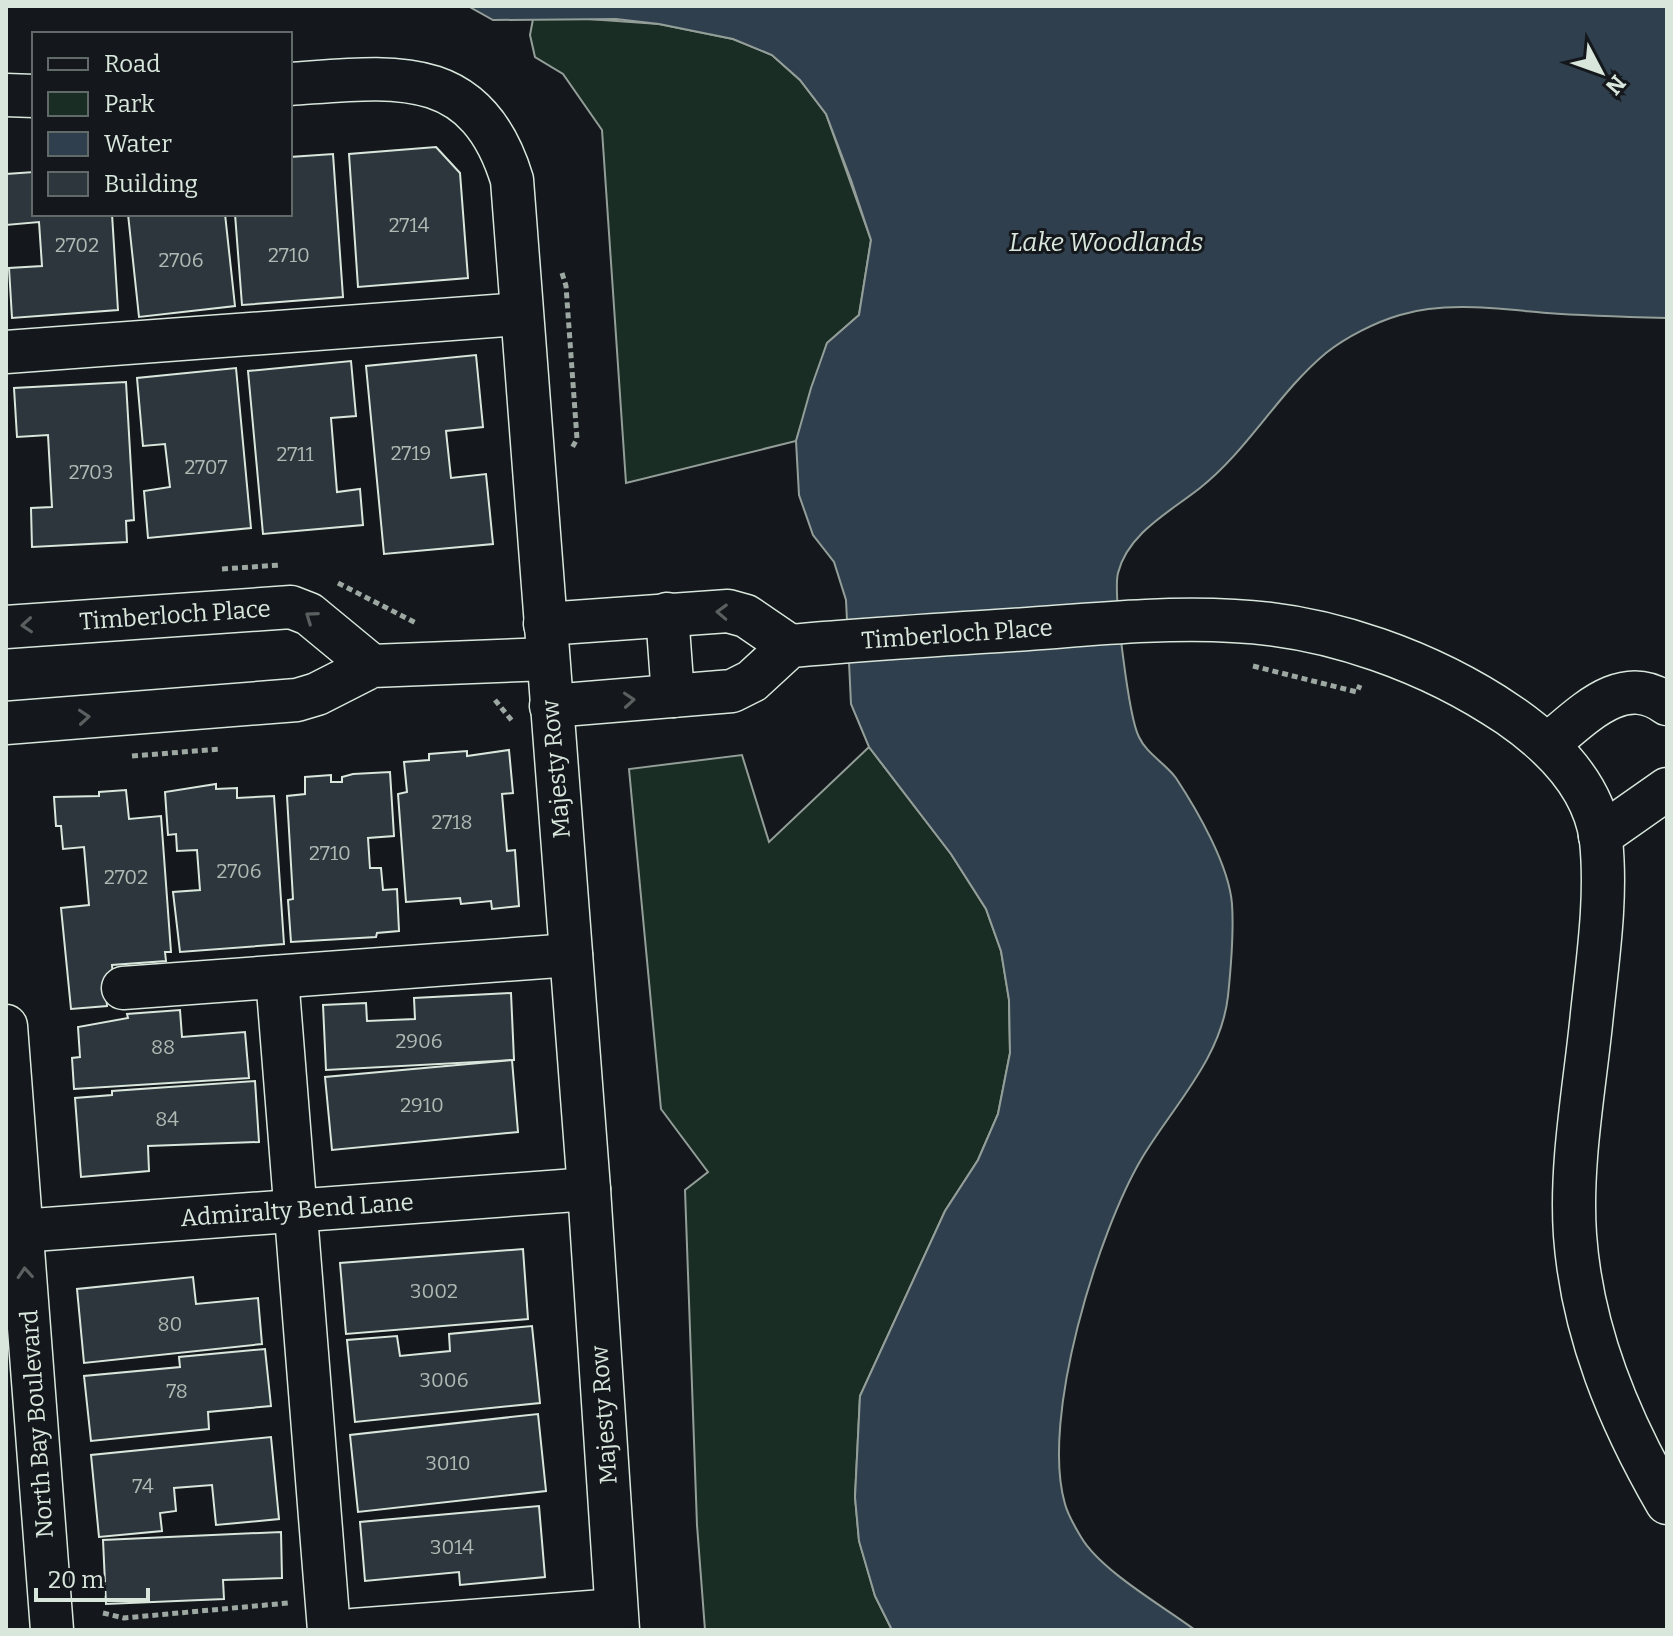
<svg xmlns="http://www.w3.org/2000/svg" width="1673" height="1636" viewBox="0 0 1673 1636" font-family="Bitter,serif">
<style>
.green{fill:#1a2d24;stroke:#939e99;stroke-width:2}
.water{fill:#2f3f4d;stroke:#939e99;stroke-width:2}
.building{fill:#2c363c;stroke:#d8e6dc;stroke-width:2}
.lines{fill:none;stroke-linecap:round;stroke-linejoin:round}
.minor-casing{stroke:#d8e6dc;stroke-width:45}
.path{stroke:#9da8a2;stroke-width:5;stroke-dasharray:6 4;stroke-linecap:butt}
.minor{stroke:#14181c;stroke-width:42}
.oneway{stroke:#59605f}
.labels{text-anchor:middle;stroke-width:6;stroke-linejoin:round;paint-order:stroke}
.number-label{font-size:20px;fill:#adbab4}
.street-label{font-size:24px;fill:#d8e6dc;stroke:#14181c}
.water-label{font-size:26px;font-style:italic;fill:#d8e6dc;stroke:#14181c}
</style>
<rect width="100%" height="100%" fill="#14181c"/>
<g class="green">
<path d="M574 18 659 24 733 39 772 55 800 80 826 114 871 240 859 315 827 343 796 441 626 483 602 130 563 74 535 57 530 35 533 19Z"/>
<path d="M869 747 951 854 986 909 1001 951 1009 999 1010 1053 998 1114 978 1160 945 1211 860 1396 855 1497 859 1540 875 1596 892 1630H705L697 1525 685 1190 708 1172 661 1109 629 769 742 755 769 842Z"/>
</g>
<path class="water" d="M468 6H1667V318C1627 317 1587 316 1547 313 1500 309 1446 301 1400 315 1376 322 1346 337 1326 353 1278 393 1249 449 1200 488 1171 511 1128 533 1118 573 1113 593 1129 718 1139 737 1146 753 1166 764 1176 778 1197 810 1229 865 1232 904 1234 933 1231 967 1228 996 1221 1059 1173 1106 1142 1158 1098 1232 1040 1419 1065 1504 1068 1515 1075 1527 1081 1537 1101 1571 1163 1606 1195 1630H892L875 1596 859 1541 855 1497 860 1396 945 1211 978 1160 998 1114 1010 1053 1009 1000 1001 951 986 909 951 854 869 747 851 704 846 600 834 562 813 535 799 495 796 441 811 388 827 343 859 315 871 240 851 180 826 114 800 80 772 55 733 39 659 24 616 19 493 20Z"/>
<g class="building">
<path d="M436 147 460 173 468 278 358 287 349 154Z"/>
<path d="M333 154 343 297 242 305 235 214H290V157Z"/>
<path d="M34 172V214H112L118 310 12 318 9 268 42 266 39 222 6 225V174Z"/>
<path d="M128 214H225L235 306 139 317Z"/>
<path d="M476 355 483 427 446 431 451 478 486 474 493 544 384 554 366 366Z"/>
<path d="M351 361 356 416 331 418 337 492 360 489 363 525 263 534 248 371Z"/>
<path d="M236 368 251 528 148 538 144 491 170 487 165 444 143 446 137 378Z"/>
<path d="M126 382 134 520 126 521 127 542 32 547 31 508 52 507 48 435 17 437 14 388Z"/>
<path d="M509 750 513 793 502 794 507 851 515 850 519 906 492 909 491 901 461 904 460 898 406 902 398 794 407 792 404 762 429 760V754L467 751V756Z"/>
<path d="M390 772 394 836 368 838 370 868H381L383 890 397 889 399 931 377 933 376 937 291 942 288 900 293 899 287 796 305 794V777L331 775V782H342V777L353 774Z"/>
<path d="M216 784V789L237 788V798L274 796 284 944 180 952 173 892 200 890 197 850 177 851 176 834 168 835 165 792Z"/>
<path d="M126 790 129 819 161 816 171 952H165L166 961 112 965 114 992 106 993 107 1006 71 1009 61 908 89 905 84 847 63 849 61 826H56L54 797 99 796V792Z"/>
<path d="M511 993 514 1060 326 1070 323 1005 366 1003 367 1021 415 1019 414 998Z"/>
<path d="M180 1010 182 1037 245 1032 249 1078 74 1089 72 1058 80 1057 78 1027 128 1018 127 1014Z"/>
<path d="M512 1060 518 1132 332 1150 325 1077Z"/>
<path d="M255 1081 259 1142 148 1146 149 1171 81 1177 75 1098 112 1095V1091Z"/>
<path d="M523 1249 528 1319 346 1334 340 1263Z"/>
<path d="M193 1277 196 1304 258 1298 262 1344 84 1363 77 1289Z"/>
<path d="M532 1326 540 1403 355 1422 347 1340 397 1336 400 1356 450 1351 449 1334Z"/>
<path d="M265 1349 271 1406 208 1412 209 1429 91 1441 84 1376 180 1367 179 1357Z"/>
<path d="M538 1414 546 1491 358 1512 350 1435Z"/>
<path d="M271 1437 279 1519 216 1525 212 1485 174 1488 176 1511 160 1513 162 1531 99 1537 91 1455Z"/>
<path d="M539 1506 545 1577 460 1585 459 1572 365 1581 360 1522Z"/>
<path d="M281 1532 282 1578 223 1580 224 1599 106 1604 103 1540Z"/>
</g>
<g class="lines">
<defs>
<g id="minor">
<path d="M290 84C391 77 476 61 512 180L589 1189 618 1630"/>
<path d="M6 95 34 96"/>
<path d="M6 352 521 314"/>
<path d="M667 614 673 696"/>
<path d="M545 624 728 611 746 616 790 646"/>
<path d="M6 627 291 607 309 614 372 666"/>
<path d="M551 706 732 691 752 681 790 646C869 639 949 634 1028 629 1096 624 1166 617 1234 621 1329 625 1431 662 1509 715 1551 744 1594 786 1601 840 1607 897 1598 957 1592 1014 1585 1086 1570 1163 1575 1235 1582 1332 1619 1420 1667 1503"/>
<path d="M6 723 297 700 317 694 372 666 548 659"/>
<path d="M1548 744C1582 717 1622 671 1667 704"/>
<path d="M1600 836 1667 789"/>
<path d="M277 977 329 1630"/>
<path d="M123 988 571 955"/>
<path d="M6 1026 52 1630"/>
<path d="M6 1232 589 1189"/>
<path d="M353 1630 616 1610"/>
</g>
</defs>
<use href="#minor" class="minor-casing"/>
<g class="path">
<path d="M562 273 566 286 577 439 572 448"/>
<path d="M222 569 280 565"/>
<path d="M338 583 418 624"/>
<path d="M1253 666 1357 692 1360 685"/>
<path d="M495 700 513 722"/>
<path d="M132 756 221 749"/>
<path d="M103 1613 124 1618 288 1603"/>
</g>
<use href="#minor" class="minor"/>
</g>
<defs><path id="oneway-chevron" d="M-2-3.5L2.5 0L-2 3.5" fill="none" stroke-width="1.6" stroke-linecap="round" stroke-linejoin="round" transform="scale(2)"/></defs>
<g class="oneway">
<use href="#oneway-chevron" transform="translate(722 612) rotate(-178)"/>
<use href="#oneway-chevron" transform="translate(311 617) rotate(-145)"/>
<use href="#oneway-chevron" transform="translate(27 625) rotate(176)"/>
<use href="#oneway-chevron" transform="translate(629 700) rotate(-4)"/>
<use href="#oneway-chevron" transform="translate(84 717) rotate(-4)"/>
<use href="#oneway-chevron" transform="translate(25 1273) rotate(-94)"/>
</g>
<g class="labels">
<g class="number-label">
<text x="409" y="232">2714</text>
<text x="77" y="252">2702</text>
<text x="289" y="262">2710</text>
<text x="181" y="267">2706</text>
<text x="411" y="460">2719</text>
<text x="295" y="461">2711</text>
<text x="206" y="474">2707</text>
<text x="91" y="479">2703</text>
<text x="452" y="829">2718</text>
<text x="330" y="860">2710</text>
<text x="239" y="878">2706</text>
<text x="126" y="884">2702</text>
<text x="419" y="1048">2906</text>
<text x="163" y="1054">88</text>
<text x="422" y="1112">2910</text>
<text x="167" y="1126">84</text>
<text x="434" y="1298">3002</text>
<text x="170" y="1331">80</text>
<text x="444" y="1387">3006</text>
<text x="177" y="1398">78</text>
<text x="448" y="1470">3010</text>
<text x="143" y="1493">74</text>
<text x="452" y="1554">3014</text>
</g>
<g class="street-label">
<text transform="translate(175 615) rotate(-4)" y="8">Timberloch Place</text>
<text transform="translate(957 634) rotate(-4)" y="8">Timberloch Place</text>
<text transform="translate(556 769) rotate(-95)" y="8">Majesty Row</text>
<text transform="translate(297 1210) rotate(-4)" y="8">Admiralty Bend Lane</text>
<text transform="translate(604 1415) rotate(-94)" y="8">Majesty Row</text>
<text transform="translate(37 1424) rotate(-94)" y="8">North Bay Boulevard</text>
</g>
<g class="water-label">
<text x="1106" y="251">Lake Woodlands</text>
</g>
</g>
<rect width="1673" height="1636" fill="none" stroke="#d8e6dc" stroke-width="16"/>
<rect x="32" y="32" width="260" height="184" fill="#14181c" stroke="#626a69" stroke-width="2"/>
<rect x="48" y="58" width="40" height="12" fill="#14181c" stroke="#626a69" stroke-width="2"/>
<text x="104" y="72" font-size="24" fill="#d8e6dc">Road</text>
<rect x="48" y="92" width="40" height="24" fill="#1a2d24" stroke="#626a69" stroke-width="2"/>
<text x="104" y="112" font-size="24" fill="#d8e6dc">Park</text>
<rect x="48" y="132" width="40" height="24" fill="#2f3f4d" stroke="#626a69" stroke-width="2"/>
<text x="104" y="152" font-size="24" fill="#d8e6dc">Water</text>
<rect x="48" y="172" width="40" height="24" fill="#2c363c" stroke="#626a69" stroke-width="2"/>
<text x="104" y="192" font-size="24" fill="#d8e6dc">Building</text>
<g transform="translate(1601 72) rotate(131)" stroke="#14181c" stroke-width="6" paint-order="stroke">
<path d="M0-6L14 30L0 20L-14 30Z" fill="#d8e6dc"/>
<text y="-12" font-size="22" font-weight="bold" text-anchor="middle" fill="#d8e6dc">N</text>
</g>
<path d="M36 1588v12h112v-12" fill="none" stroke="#d8e6dc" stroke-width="4"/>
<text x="48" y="1588" font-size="24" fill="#d8e6dc" stroke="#14181c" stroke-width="6" paint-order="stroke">20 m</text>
</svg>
